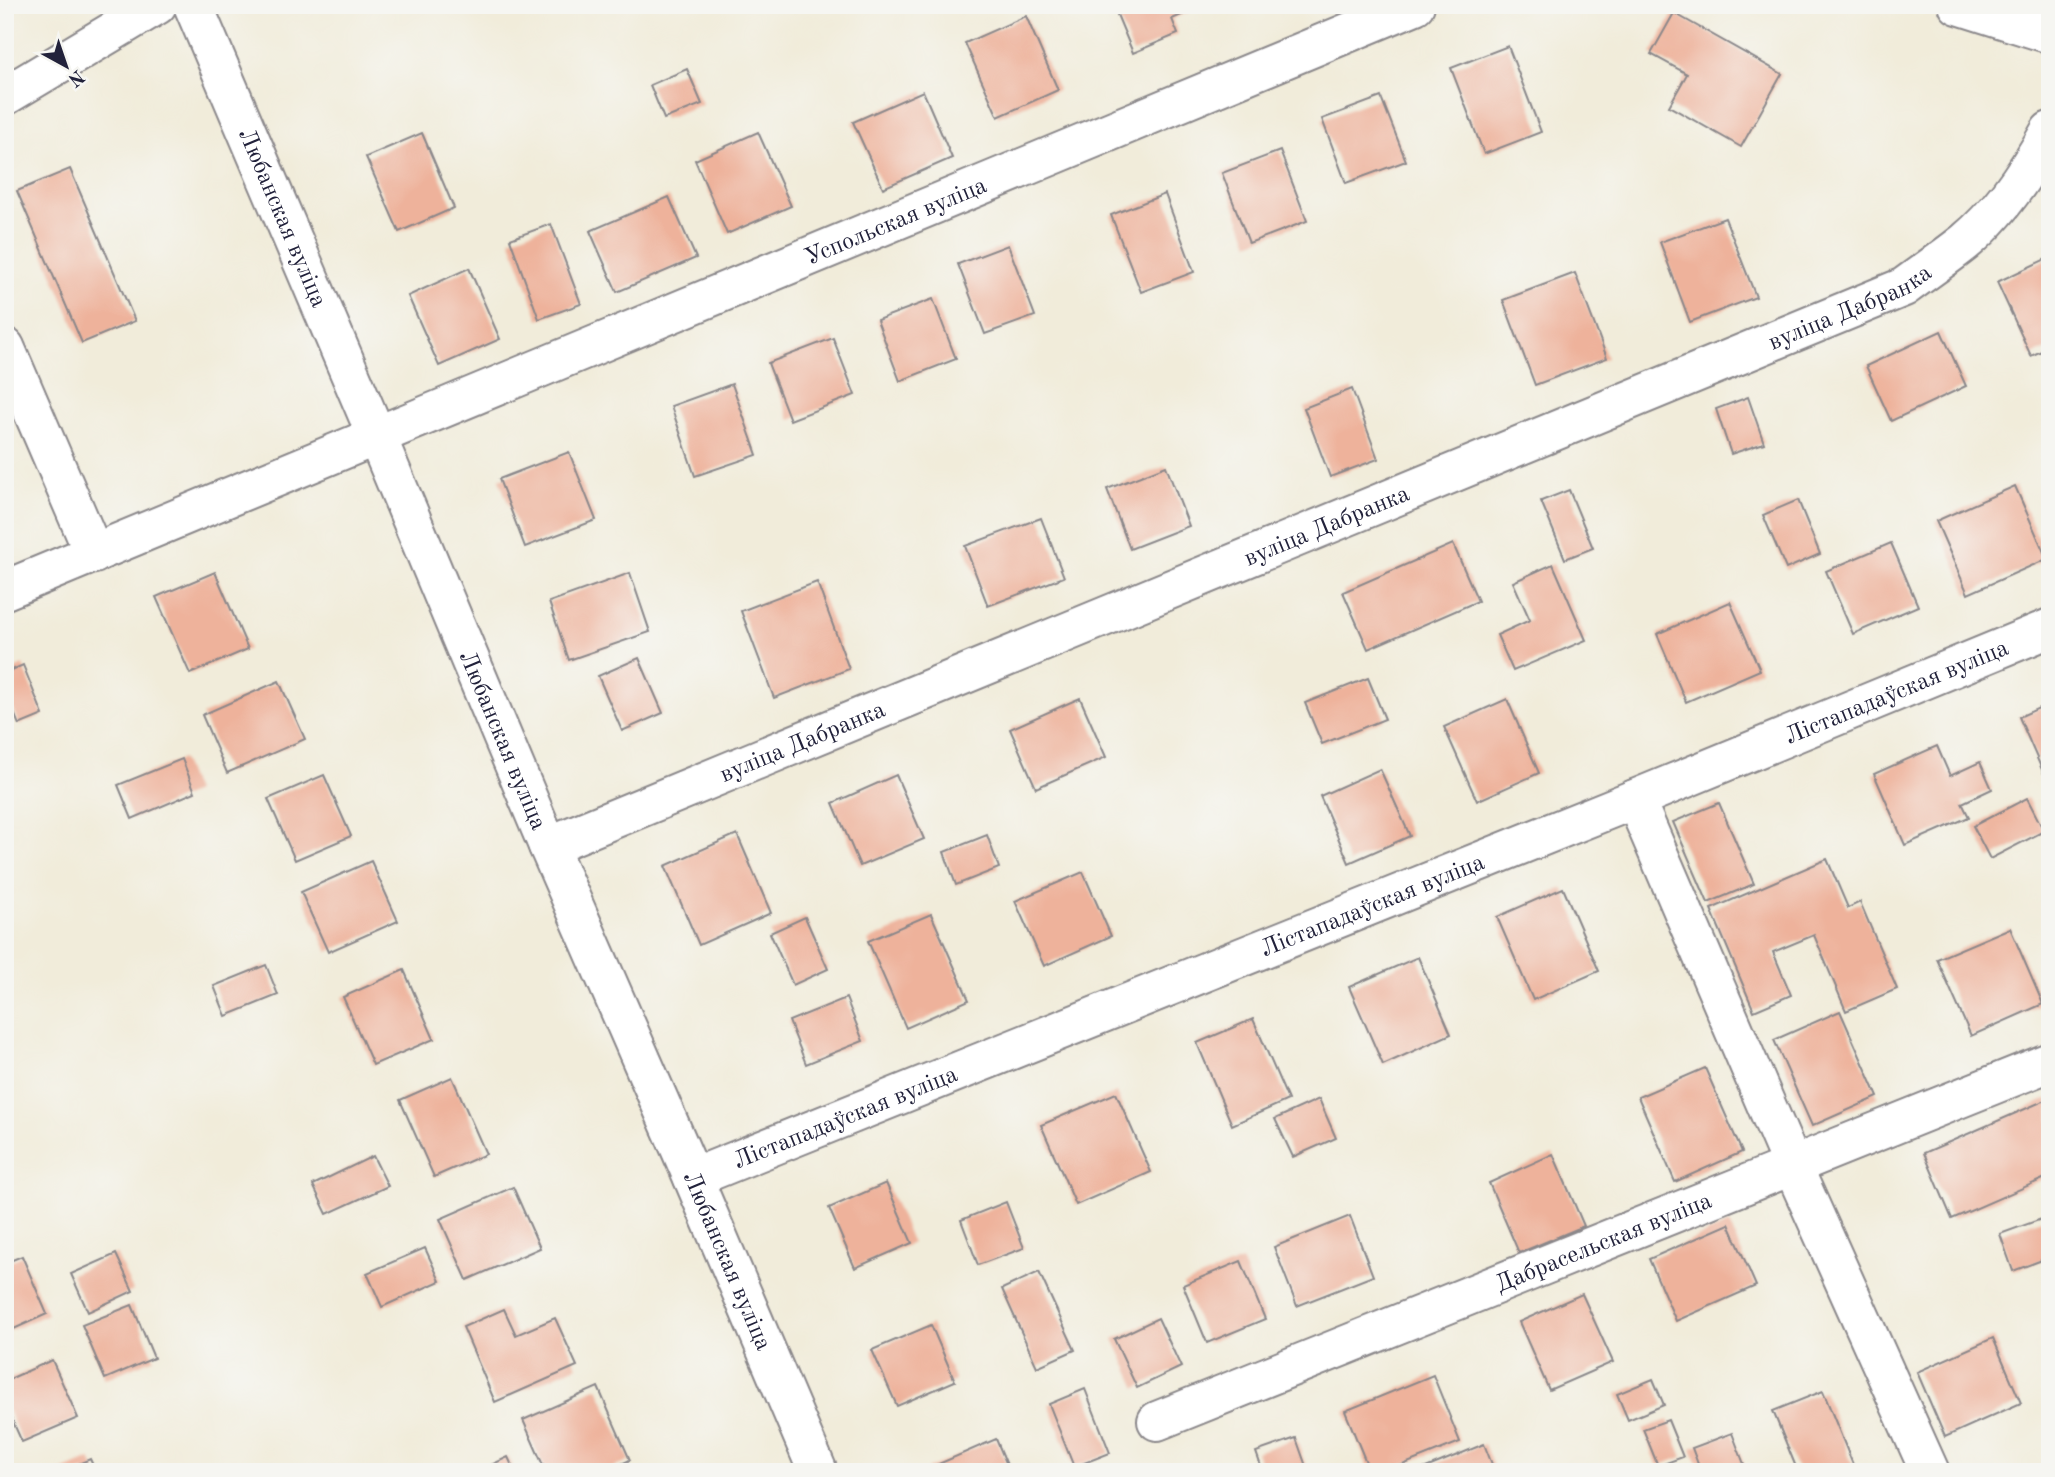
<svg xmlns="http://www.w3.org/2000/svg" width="2055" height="1477" viewBox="0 0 2055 1477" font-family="'Old Standard TT',serif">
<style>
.building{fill:#eeb29b}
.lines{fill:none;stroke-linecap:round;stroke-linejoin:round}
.minor-casing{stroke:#8a878a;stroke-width:42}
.minor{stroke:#fff;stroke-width:38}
.labels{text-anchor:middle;stroke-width:7;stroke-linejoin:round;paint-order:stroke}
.street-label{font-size:24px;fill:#22223b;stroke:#f6f6f2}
</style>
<rect width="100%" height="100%" fill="#f6f6f2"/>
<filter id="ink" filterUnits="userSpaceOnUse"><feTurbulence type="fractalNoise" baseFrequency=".0143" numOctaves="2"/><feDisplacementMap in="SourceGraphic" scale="14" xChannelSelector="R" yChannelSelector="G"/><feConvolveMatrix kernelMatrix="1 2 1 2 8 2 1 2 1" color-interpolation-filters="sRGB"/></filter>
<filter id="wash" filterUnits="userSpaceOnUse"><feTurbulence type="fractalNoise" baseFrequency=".00686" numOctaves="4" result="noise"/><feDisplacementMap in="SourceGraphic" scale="28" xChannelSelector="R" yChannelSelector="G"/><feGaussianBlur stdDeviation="1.57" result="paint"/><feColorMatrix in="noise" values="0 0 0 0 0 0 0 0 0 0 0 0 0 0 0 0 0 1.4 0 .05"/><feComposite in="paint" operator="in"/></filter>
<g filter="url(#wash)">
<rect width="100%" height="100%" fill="#f1ecda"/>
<g id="blocks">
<g class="building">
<path d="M1113 5H1197L1198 8 1172 19 1178 34 1133 53Z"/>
<path d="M1674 13 1782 74 1741 147 1669 106 1687 74 1651 54Z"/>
<path d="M1026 16 1058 90 998 117 965 43Z"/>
<path d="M1508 46 1541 132 1484 154 1451 68Z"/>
<path d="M687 69 702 104 664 119 650 85Z"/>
<path d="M923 91 952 158 883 188 853 122Z"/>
<path d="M1381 97 1406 161 1346 183 1322 119Z"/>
<path d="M758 132 791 206 727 234 695 160Z"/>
<path d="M422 133 454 208 399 232 366 157Z"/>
<path d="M1280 151 1307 221 1249 243 1222 173Z"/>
<path d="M70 169 135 321 82 343 17 191Z"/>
<path d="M1165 194 1194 272 1141 292 1111 215Z"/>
<path d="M669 197 696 258 617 292 590 231Z"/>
<path d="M1725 218 1756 297 1690 322 1660 242Z"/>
<path d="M551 224 581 304 539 319 510 239Z"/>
<path d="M1008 245 1035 316 985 334 958 264Z"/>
<path d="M2050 257V347L2031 356 1997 282Z"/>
<path d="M469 268 500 339 439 366 408 296Z"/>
<path d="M1575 273 1607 358 1535 385 1503 300Z"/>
<path d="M933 299 956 359 900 381 877 320Z"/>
<path d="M1941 331 1966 386 1891 421 1866 366Z"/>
<path d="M833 338 855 395 790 420 768 363Z"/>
<path d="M732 384 757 455 695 476 671 406Z"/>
<path d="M1352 389 1378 459 1330 477 1304 408Z"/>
<path d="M1748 397 1764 443 1731 454 1716 409Z"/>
<path d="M569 452 596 520 525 547 499 479Z"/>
<path d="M1166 466 1189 526 1130 549 1107 489Z"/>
<path d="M2015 486 2047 559 1968 594 1936 521Z"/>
<path d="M1569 490 1593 548 1565 559 1541 501Z"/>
<path d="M1798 500 1820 554 1786 569 1763 515Z"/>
<path d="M1041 518 1064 577 988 606 965 546Z"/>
<path d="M1891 543 1918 606 1853 634 1826 571Z"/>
<path d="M1453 544 1478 601 1368 649 1343 592Z"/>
<path d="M1553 564 1586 640 1513 671 1497 635 1530 620 1513 582Z"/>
<path d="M215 572 248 649 190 674 156 597Z"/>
<path d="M630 573 650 632 569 660 549 602Z"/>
<path d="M817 582 849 669 774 698 741 611Z"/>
<path d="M1730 602 1760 670 1686 702 1657 634Z"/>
<path d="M639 658 663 713 622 731 598 676Z"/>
<path d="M23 665 43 715 19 725 5 690V673Z"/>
<path d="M1368 678 1385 719 1322 744 1305 703Z"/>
<path d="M279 681 305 739 227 773 202 715Z"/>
<path d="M1080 698 1106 757 1036 788 1010 729Z"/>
<path d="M1507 699 1539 773 1477 801 1444 727Z"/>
<path d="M2050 703V779L2047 781 2019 717Z"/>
<path d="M1937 746 1950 776 1980 762 1992 789 1962 803 1969 817 1905 845 1874 774Z"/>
<path d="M182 759 195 792 132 819 118 785Z"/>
<path d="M1380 769 1410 836 1349 863 1320 796Z"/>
<path d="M324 775 351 836 295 860 268 799Z"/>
<path d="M896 775 924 839 860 866 833 803Z"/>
<path d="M2027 798 2044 831 1990 859 1973 826Z"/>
<path d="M1719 803 1754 884 1708 903 1673 822Z"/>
<path d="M737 834 771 913 699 945 665 866Z"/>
<path d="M987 835 999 868 956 885 944 852Z"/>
<path d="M1827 859 1848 908 1860 902 1897 989 1846 1011 1814 935 1773 952 1791 995 1754 1011 1711 909Z"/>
<path d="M371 861 398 921 328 952 301 892Z"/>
<path d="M1083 872 1111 936 1044 966 1015 901Z"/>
<path d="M1563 888 1599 971 1533 1000 1497 917Z"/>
<path d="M931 914 969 1000 906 1028 868 941Z"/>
<path d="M805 917 828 969 793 985 770 933Z"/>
<path d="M2010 928 2043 1004 1971 1036 1937 959Z"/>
<path d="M1418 957 1451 1034 1383 1065 1349 987Z"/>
<path d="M266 965 278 995 226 1016 214 986Z"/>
<path d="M404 970 434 1039 373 1065 343 997Z"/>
<path d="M846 998 863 1041 806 1064 789 1021Z"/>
<path d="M1840 1011 1878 1097 1812 1126 1774 1040Z"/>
<path d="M1253 1019 1288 1100 1232 1125 1197 1043Z"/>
<path d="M1705 1068 1742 1152 1675 1182 1638 1097Z"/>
<path d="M452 1077 486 1154 434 1177 400 1100Z"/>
<path d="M1116 1093 1151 1172 1076 1205 1041 1125Z"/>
<path d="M1319 1099 1336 1138 1293 1157 1275 1119Z"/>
<path d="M2048 1099 2050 1103V1176L1952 1219 1924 1153Z"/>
<path d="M1553 1154 1584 1226 1519 1253 1489 1183Z"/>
<path d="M373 1156 388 1186 327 1214 313 1185Z"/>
<path d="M886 1183 912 1243 855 1268 829 1208Z"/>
<path d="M513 1187 540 1248 467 1280 440 1219Z"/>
<path d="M1006 1202 1024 1248 978 1265 961 1220Z"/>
<path d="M1350 1216 1373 1276 1297 1306 1274 1247Z"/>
<path d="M2047 1217 2050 1223V1257L2013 1271 2000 1234Z"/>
<path d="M1729 1224 1756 1286 1676 1321 1649 1259Z"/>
<path d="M425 1248 440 1281 382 1307 367 1273Z"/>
<path d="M116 1254 133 1291 88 1312 71 1274Z"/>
<path d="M22 1256 47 1314 5 1333V1263Z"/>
<path d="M1241 1261 1265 1319 1207 1343 1183 1285Z"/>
<path d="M1039 1272 1075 1350 1037 1367 1002 1289Z"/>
<path d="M1582 1294 1613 1362 1549 1390 1519 1322Z"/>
<path d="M132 1305 154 1358 105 1379 82 1325Z"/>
<path d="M504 1309 516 1335 555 1318 577 1366 495 1402 463 1327Z"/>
<path d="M1158 1318 1181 1367 1137 1388 1114 1339Z"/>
<path d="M931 1325 955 1381 897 1406 872 1350Z"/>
<path d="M1993 1338 2021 1403 1945 1437 1917 1372Z"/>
<path d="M52 1360 78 1418 22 1442 5 1404V1381Z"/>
<path d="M1433 1375 1460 1442 1385 1472H1370L1345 1411Z"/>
<path d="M1653 1379 1664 1405 1628 1420 1617 1394Z"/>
<path d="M598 1387 630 1460 604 1472H546L523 1420Z"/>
<path d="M1085 1389 1110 1453 1074 1467 1049 1404Z"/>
<path d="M1823 1391 1856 1472H1798L1773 1411Z"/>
<path d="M1668 1420 1683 1457 1658 1466 1643 1429Z"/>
<path d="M1732 1433 1747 1472H1701L1692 1448Z"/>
<path d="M1296 1438 1308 1472H1263L1256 1452Z"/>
<path d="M996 1439 1010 1472H928L927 1469Z"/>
<path d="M1484 1444 1495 1472H1416Z"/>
<path d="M508 1457 515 1472H476Z"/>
<path d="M90 1459 96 1472H60Z"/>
</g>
</g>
</g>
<g filter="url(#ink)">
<use href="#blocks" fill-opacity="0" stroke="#8a878a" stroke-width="2"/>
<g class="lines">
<defs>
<g id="minor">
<path id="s1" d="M193 5 377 437 548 846 693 1178 818 1472"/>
<path d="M1958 5 2050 34"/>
<path d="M5 96 157 5"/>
<path d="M5 347 94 554"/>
<path id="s2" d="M5 590 1415 5"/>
<path d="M1635 799 1792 1165 1930 1472"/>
<path id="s3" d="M548 846 1904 287C1924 272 1945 258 1965 242 2000 213 2028 171 2050 131"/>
<path id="s4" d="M693 1178 1635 799 2050 628"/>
<path id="s5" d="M1157 1421 2050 1062"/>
</g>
</defs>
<use href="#minor" class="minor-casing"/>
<use href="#minor" class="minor"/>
</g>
</g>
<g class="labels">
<g class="street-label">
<text dy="8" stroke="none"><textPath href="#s1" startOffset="231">Любанская вуліца</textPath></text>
<text dy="8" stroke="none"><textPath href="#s2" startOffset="964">Успольская вуліца</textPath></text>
<text dy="8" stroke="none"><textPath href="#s3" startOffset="1409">вуліца Дабранка</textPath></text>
<text dy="8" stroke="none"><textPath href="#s3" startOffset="842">вуліца Дабранка</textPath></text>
<text dy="8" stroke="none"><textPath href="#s4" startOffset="1298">Лістападаўская вуліца</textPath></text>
<text dy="8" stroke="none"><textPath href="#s1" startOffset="798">Любанская вуліца</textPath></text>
<text dy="8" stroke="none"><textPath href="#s3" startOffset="275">вуліца Дабранка</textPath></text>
<text dy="8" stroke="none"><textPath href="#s4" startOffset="732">Лістападаўская вуліца</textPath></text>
<text dy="8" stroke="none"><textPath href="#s4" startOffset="164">Лістападаўская вуліца</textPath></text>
<text dy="8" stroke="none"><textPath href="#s5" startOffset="481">Дабрасельская вуліца</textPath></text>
<text dy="8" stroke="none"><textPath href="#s1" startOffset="1365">Любанская вуліца</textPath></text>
</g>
</g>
<rect width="2055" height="1477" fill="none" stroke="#f6f6f2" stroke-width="28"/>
<g transform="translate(66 66) rotate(140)" stroke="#f6f6f2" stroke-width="5" paint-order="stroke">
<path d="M0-5L12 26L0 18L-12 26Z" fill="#22223b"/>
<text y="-10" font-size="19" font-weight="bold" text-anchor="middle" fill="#22223b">N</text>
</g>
</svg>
